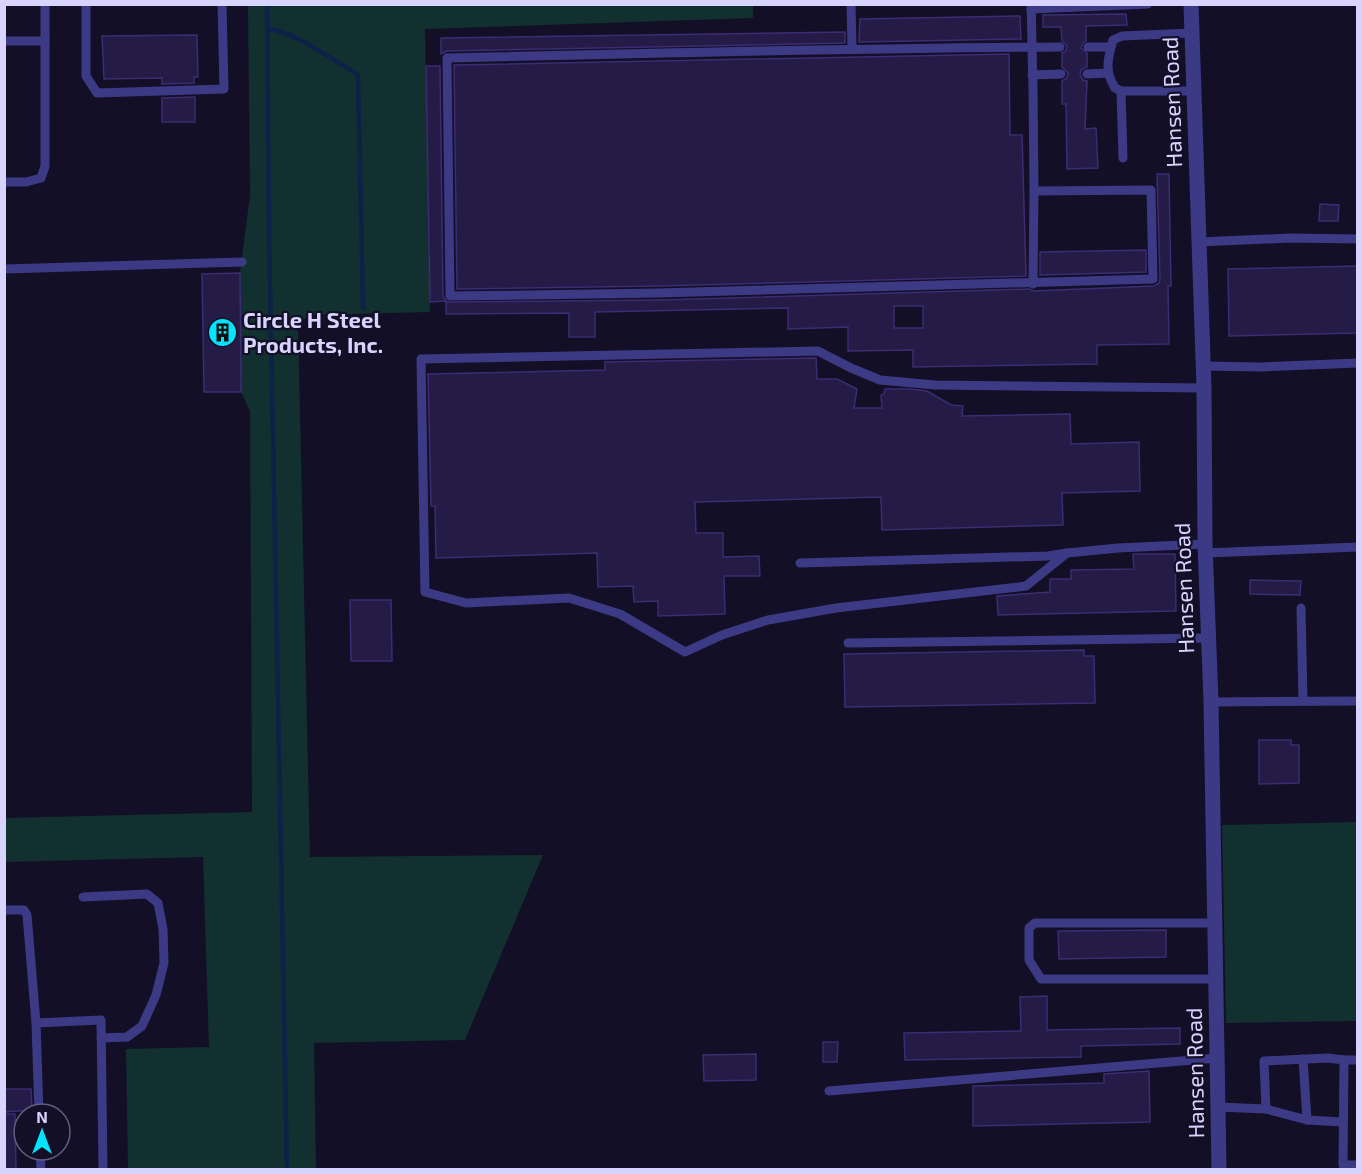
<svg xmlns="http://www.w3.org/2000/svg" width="1362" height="1174" viewBox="0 0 1362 1174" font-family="'Exo 2',sans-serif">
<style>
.green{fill:#12302f}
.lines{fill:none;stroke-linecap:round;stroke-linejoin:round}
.stream{stroke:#0c2248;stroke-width:4.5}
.building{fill:#241b47;stroke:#3b2d73;stroke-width:1.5;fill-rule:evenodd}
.lane{stroke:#3d3a85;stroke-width:9}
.street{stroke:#3d3a85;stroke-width:15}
.labels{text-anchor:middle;stroke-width:4.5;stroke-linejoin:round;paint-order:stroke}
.street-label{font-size:22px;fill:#d9d4ff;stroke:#130f26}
.poi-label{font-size:22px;font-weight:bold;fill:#d9d4ff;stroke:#130f26;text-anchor:start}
</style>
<rect width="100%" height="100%" fill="#130f26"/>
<g class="green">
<path d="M248 5H753V18L425 29 430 312 311 315 298 323 310 857 543 855 465 1040 314 1043 316 1169H128L126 1049 209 1047 203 857 5 862 4 818 252 812 250 411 241 392 240 273 250 195Z"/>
<path d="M1357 822V1021L1226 1023 1222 825Z"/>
</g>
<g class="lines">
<g class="stream">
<path d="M267 4 269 229 287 1170"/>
<path d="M267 29C290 29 337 62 358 75L363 308"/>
</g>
</g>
<g class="building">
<path d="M1126 14 1127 25 1086 26V41L1083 43 1081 48 1087 53V67L1081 70 1080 75 1083 80 1087 81 1085 129 1096 128 1098 168 1067 169 1066 104H1062V81L1067 78 1068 73 1062 67V53L1066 51 1067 46 1062 41 1061 27H1043V15Z"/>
<path d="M1020 16 1021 39 859 42 860 19Z"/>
<path d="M845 32V43L447 51 441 54V38Z"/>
<path d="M197 35 198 77H194V83L162 84V78L104 79 102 36Z"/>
<path d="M1009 54 1010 135H1022L1026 276 659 286 457 289 454 65Z"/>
<path d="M426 66H440L443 296 447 302 659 300 1029 289 1034 291 1154 286 1159 283 1160 279 1157 174H1169L1171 286H1168L1169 344 1097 345V364L913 367V350L848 351V327L788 329V308L595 312V337H569V313L446 314V301L430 302ZM894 306H923V328H894Z"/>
<path d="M195 97V122H162V98Z"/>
<path d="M1320 204 1339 205 1338 221H1319Z"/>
<path d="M1146 250V272L1040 275V252Z"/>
<path d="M1358 266V333L1229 336 1228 269Z"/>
<path d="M240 273 241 392H204L202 274Z"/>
<path d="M816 358 817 379H837L857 389 854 408H882L881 395 884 394 885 389H909L927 391 951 405 963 406 962 416 1070 414 1071 444 1139 442 1140 491 1062 493 1063 525 882 530 881 497 695 502 696 533H723V557L759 556 760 576H724L725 614 658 616V601L634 602 633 586 598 587 597 553 436 558 435 506H431L428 374 605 370V362Z"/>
<path d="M1133 554H1175L1176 611 998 615 997 596 1050 592V579H1071V570L1134 569Z"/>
<path d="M1250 580 1301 581 1300 595 1250 594Z"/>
<path d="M350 600H391L392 661H351Z"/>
<path d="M1084 650V656H1094L1095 703 845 707 844 654Z"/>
<path d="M1259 740H1291V745H1299V783L1259 784Z"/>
<path d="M1166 930V957L1059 959 1058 931Z"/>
<path d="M1047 996V1030L1180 1028V1044L1081 1046V1057L905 1060 904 1033 1021 1031 1020 997Z"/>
<path d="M823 1042H838L837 1062H823Z"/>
<path d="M756 1054V1080L704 1081 703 1055Z"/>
<path d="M1149 1071 1150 1122 973 1126V1086L1104 1083V1074Z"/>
<path d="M4 1089H31L32 1110 4 1112Z"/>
<path d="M4 1114H15L16 1170H4Z"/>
</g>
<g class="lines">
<g class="lane">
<path d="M86 4V76L97 93 224 89 222 4"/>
<path d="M851 4 852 49"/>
<path d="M1031 4C1032 32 1032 59 1033 86L1034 191 1151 190 1153 279 659 293 450 296 447 58C651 53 856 48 1060 47"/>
<path d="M1031 9 1148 4"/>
<path d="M1192 33 1122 36 1113 40C1108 58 1104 71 1115 88L1121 91H1194"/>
<path d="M4 41H45"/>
<path d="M1088 47H1111"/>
<path d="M1087 74 1108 73"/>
<path d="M1032 75 1061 74"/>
<path d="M1121 91 1123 158"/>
<path d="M4 182H26L41 178 45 166V4"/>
<path d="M1199 242 1291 238 1358 239"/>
<path d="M4 269 242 262"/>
<path d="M1033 284 1034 191"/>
<path d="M1203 366 1260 367 1358 363"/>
<path d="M1067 553 1118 548 1205 544"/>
<path d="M1205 553 1358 547"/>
<path d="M800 563 1048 556 1067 553 1026 586 836 608 768 620 722 635 685 652 620 614 569 598 466 603 425 592 421 359 818 351 851 368 880 380 935 385 1204 388"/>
<path d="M1301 608 1303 701"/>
<path d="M848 643 1208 638"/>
<path d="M1211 702 1358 701"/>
<path d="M83 897 147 894 158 903 163 929 164 963 156 995 142 1026 127 1037 101 1038"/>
<path d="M4 910H24L27 915 36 1023"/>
<path d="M1213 923H1035L1029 928V960L1041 979H1215"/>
<path d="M1303 1059 1307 1120"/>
<path d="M1358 1060H1344L1343 1165H1358"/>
<path d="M829 1091 1217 1058"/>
<path d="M1218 1107 1266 1109 1307 1120 1343 1122"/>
<path d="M1266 1109 1264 1061 1328 1058 1344 1060"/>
<path d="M39 1114 36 1023 101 1020 103 1170"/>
<path d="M40 1150 41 1170"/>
</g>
<path class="street" d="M1191 4 1204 388 1205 544 1211 702 1219 1170"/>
</g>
<defs>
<symbol id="building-disc" viewBox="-11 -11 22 22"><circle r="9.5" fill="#00e5ff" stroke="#130f26"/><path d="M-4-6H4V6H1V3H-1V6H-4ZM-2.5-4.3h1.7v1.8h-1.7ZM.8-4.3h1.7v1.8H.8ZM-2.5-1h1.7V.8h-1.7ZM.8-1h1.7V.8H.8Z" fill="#111"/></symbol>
</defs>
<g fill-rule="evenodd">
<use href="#building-disc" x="206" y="316" width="33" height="33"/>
</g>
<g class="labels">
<g class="street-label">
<text transform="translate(1172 102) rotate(-92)" y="8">Hansen Road</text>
<text transform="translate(1184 588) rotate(-92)" y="8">Hansen Road</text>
<text transform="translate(1195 1073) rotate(-91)" y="8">Hansen Road</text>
</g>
<g class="poi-label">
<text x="243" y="328">Circle H Steel<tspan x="243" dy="25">Products, Inc.</tspan></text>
</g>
</g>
<rect width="1362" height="1174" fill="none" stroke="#d9d4ff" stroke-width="12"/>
<g transform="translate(42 1132)"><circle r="28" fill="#130f26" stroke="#625e7d" stroke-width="1.5"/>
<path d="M0-4.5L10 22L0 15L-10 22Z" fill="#00e5ff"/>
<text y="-9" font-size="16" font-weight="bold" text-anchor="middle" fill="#d9d4ff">N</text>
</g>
</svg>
